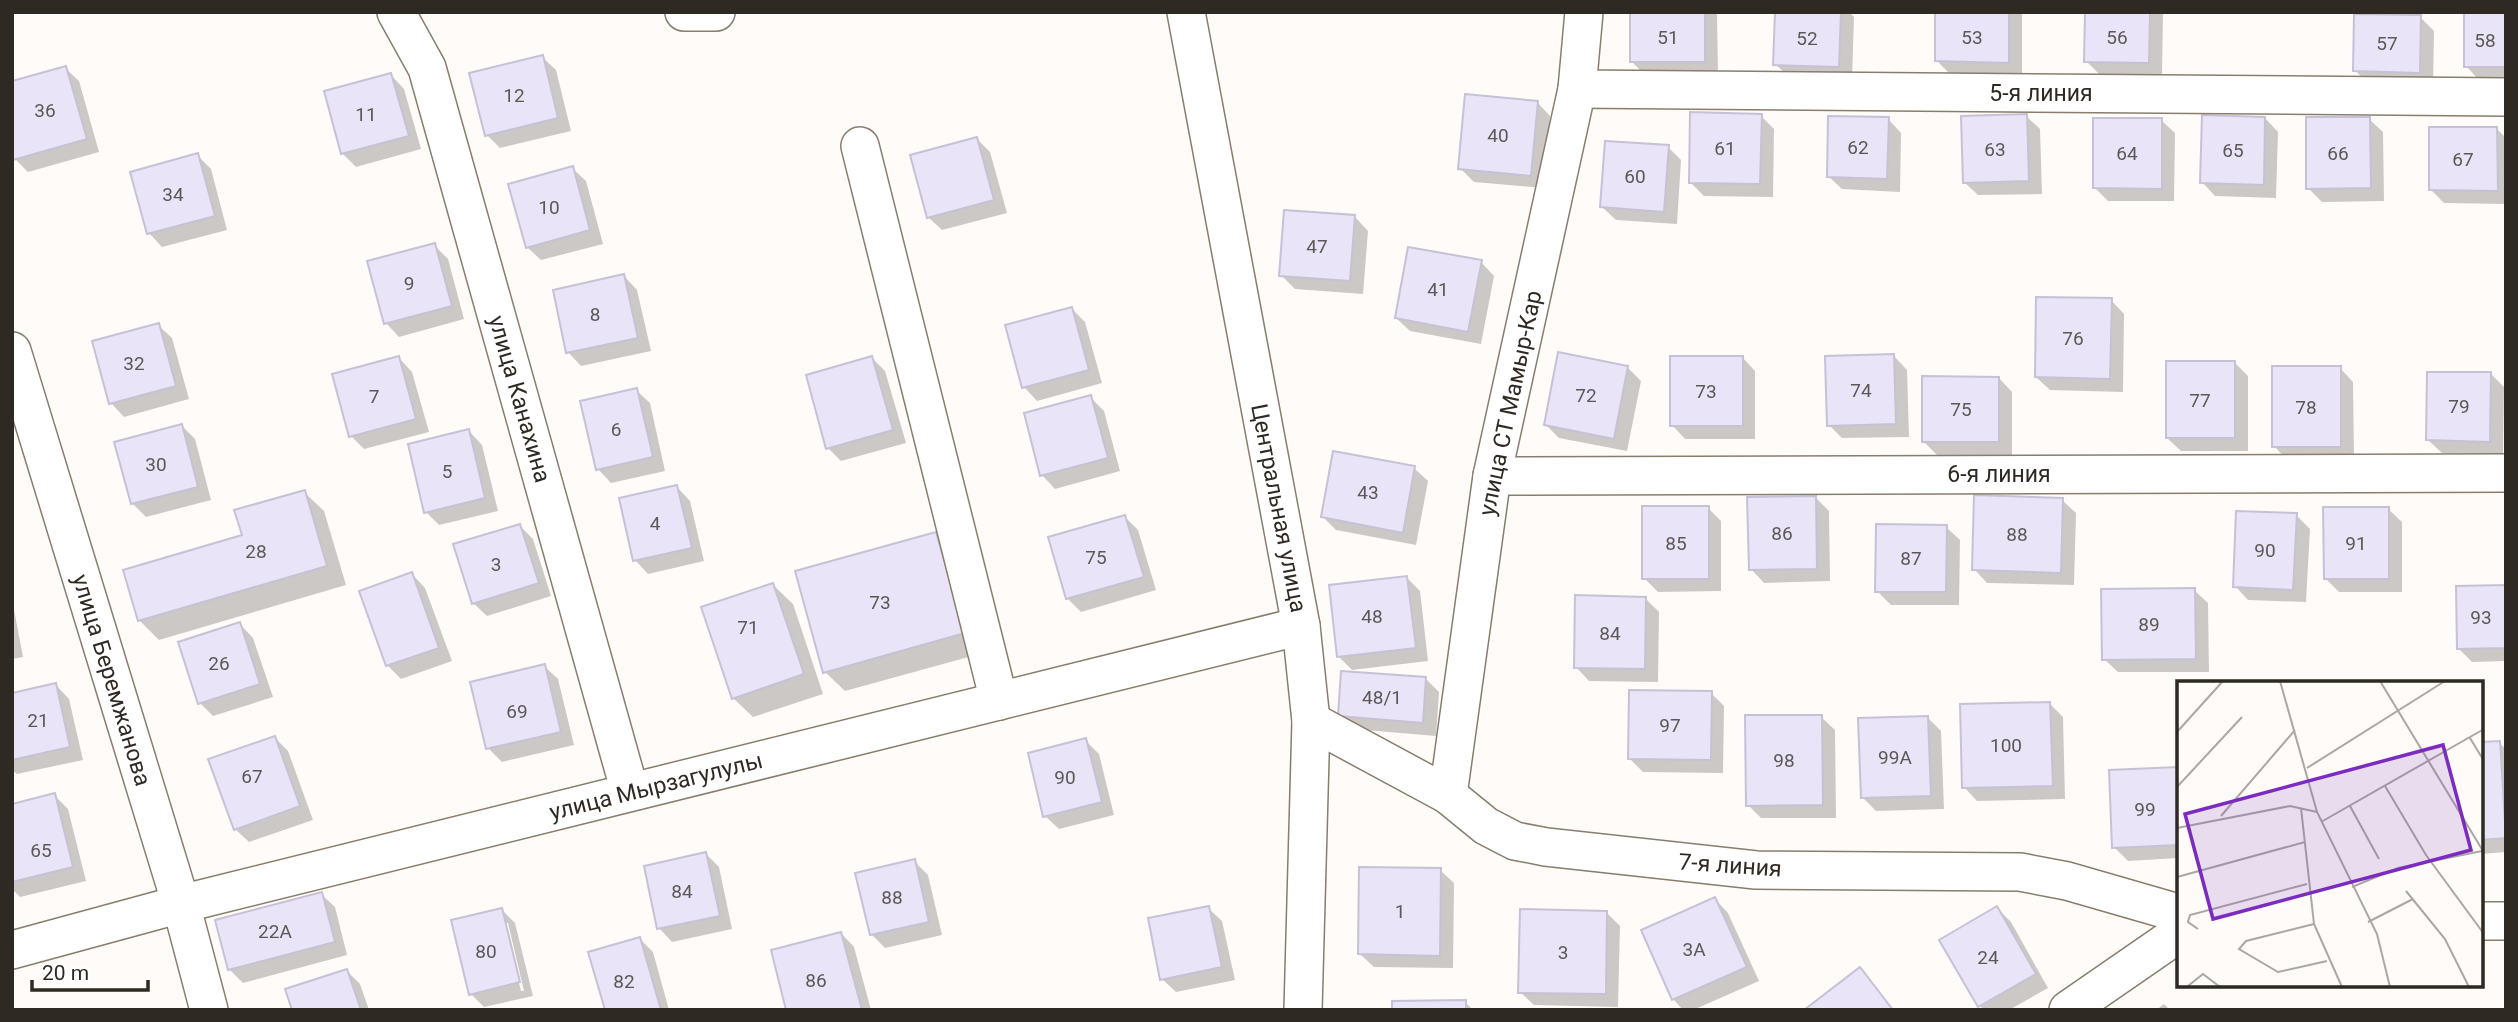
<svg xmlns="http://www.w3.org/2000/svg" width="2518" height="1022" viewBox="0 0 2518 1022" font-family="Roboto,sans-serif">
<style>
.shadow{fill:#0003;fill-rule:evenodd}
.building{fill:#eae4f8;stroke:#c6c1d4;stroke-width:2}
.lines{fill:none;stroke-linecap:round;stroke-linejoin:round}
.minor-casing{stroke:#897d6d;stroke-width:40}
.minor{stroke:#fff;stroke-width:37}
.labels{text-anchor:middle;stroke-width:5;stroke-linejoin:round;paint-order:stroke}
.number-label{font-size:19px;fill:#5d5858}
.street-label{font-size:23px;fill:#2e2923;stroke:#fff}
.inset-road{fill:none;stroke:#aba7a3;stroke-width:2}
.view{fill:#7b2cbf;fill-opacity:0.15;stroke:#7b2cbf;stroke-width:3.5}
.inset-edge{fill:none;stroke:#2e2923;stroke-width:3.5}
</style>
<rect width="100%" height="100%" fill="#fefbf8"/>
<g class="shadow">
<path d="M1631 12H1717L1718 75H1645L1631 61Z"/>
<path d="M1777 12H1849L1854 17 1852 80 1789 77 1775 64Z"/>
<path d="M1937 12H2020L2022 14V75L1950 74 1937 61Z"/>
<path d="M2086 12H2163L2162 76 2100 75 2086 61Z"/>
<path d="M2506 12V80H2479L2466 66Z"/>
<path d="M2420 17 2434 31 2433 86 2368 84 2355 70Z"/>
<path d="M542 57 556 70 571 131 500 148 487 135Z"/>
<path d="M65 68 79 81 99 152 28 172 15 159 12 149V83Z"/>
<path d="M391 75 404 89 421 149 356 167 343 154 326 93Z"/>
<path d="M1537 102 1550 116 1543 188 1474 182 1460 168Z"/>
<path d="M1761 116 1774 129 1773 197 1704 196 1690 182Z"/>
<path d="M2026 116 2040 129 2042 194 1978 195 1964 182Z"/>
<path d="M2265 118 2278 132 2276 198 2215 196 2202 182Z"/>
<path d="M1888 119 1901 133 1900 192 1842 189 1828 176Z"/>
<path d="M2369 119 2383 132 2384 201 2322 202 2308 188Z"/>
<path d="M2161 120 2175 133 2174 201H2108L2094 187Z"/>
<path d="M2497 129 2506 138V204L2444 203 2431 190Z"/>
<path d="M977 139 990 152 1007 213 942 230 928 217Z"/>
<path d="M1668 147 1681 160 1677 224 1616 220 1602 207Z"/>
<path d="M197 155 211 169 227 230 162 247 149 233Z"/>
<path d="M572 168 586 181 603 244 541 260 527 247Z"/>
<path d="M1355 217 1368 231 1363 294 1295 289 1281 275Z"/>
<path d="M434 245 448 259 464 319 399 337 386 323Z"/>
<path d="M1481 262 1494 276 1481 344 1410 331 1396 318Z"/>
<path d="M624 276 637 290 651 351 581 366 568 352Z"/>
<path d="M2111 300 2124 314 2123 392 2050 390 2036 377Z"/>
<path d="M1072 309 1085 322 1102 383 1037 401 1024 387Z"/>
<path d="M158 325 172 338 189 399 124 417 111 403Z"/>
<path d="M1894 356 1907 370 1909 437 1842 438 1829 425Z"/>
<path d="M1742 357 1755 371V439H1685L1672 425Z"/>
<path d="M399 358 412 372 429 432 364 449 351 436Z"/>
<path d="M872 358 885 371 906 443 841 461 828 448Z"/>
<path d="M2234 362 2248 376V451H2181L2167 438Z"/>
<path d="M1627 367 1641 381 1627 451 1559 438 1546 425Z"/>
<path d="M2340 368 2353 382 2354 460H2287L2274 446Z"/>
<path d="M2491 374 2504 387 2503 454 2442 453 2428 440Z"/>
<path d="M1999 378 2012 392V455H1937L1924 442Z"/>
<path d="M636 390 650 403 665 471 611 483 598 469Z"/>
<path d="M1090 397 1104 411 1120 471 1055 489 1042 475Z"/>
<path d="M181 425 195 439 211 500 146 517 133 504Z"/>
<path d="M469 431 482 445 498 511 439 525 426 512Z"/>
<path d="M1414 468 1428 481 1416 545 1336 530 1323 517Z"/>
<path d="M677 487 690 501 704 561 648 574 635 560Z"/>
<path d="M304 492 324 511 346 585 159 640 139 620 244 537Z"/>
<path d="M1815 497 1829 511 1830 581 1764 583 1751 569Z"/>
<path d="M2062 500 2076 513 2074 585 1987 583 1974 569Z"/>
<path d="M1708 508 1721 521V591L1658 592 1644 578Z"/>
<path d="M2388 509 2402 522V592H2339L2325 578Z"/>
<path d="M2296 515 2310 529 2306 602 2248 600 2235 586Z"/>
<path d="M1125 517 1138 530 1156 590 1081 612 1067 598Z"/>
<path d="M520 526 533 539 551 596 487 616 473 603Z"/>
<path d="M1946 527 1960 540 1959 605H1891L1877 591Z"/>
<path d="M935 534 955 554 983 653 845 691 825 672Z"/>
<path d="M412 574 425 588 452 661 401 679 387 665Z"/>
<path d="M1407 578 1420 591 1428 661 1352 670 1338 656Z"/>
<path d="M773 585 793 604 823 694 753 717 733 698Z"/>
<path d="M2506 587V661L2472 662 2458 648Z"/>
<path d="M2194 590 2208 603 2209 672H2118L2104 659Z"/>
<path d="M12 599 23 657 12 659Z"/>
<path d="M1646 599 1659 612 1658 682 1589 681 1576 667Z"/>
<path d="M240 624 253 638 273 697 213 716 200 703Z"/>
<path d="M544 666 558 679 574 745 502 762 488 748Z"/>
<path d="M1426 679 1439 692 1436 736 1353 729 1340 715Z"/>
<path d="M56 685 69 699 83 760 17 774 12 770V695Z"/>
<path d="M1711 693 1724 706 1723 773 1643 772 1630 759Z"/>
<path d="M2050 704 2063 717 2065 799 1977 801 1964 787Z"/>
<path d="M1821 717 1835 730 1836 818H1761L1748 805Z"/>
<path d="M1928 718 1941 731 1944 809 1876 811 1863 798Z"/>
<path d="M275 738 288 751 313 820 249 842 235 829Z"/>
<path d="M1085 740 1099 754 1114 815 1059 829 1045 816Z"/>
<path d="M2499 743 2506 749V852L2481 854V744Z"/>
<path d="M2178 769V858L2128 861 2114 847Z"/>
<path d="M54 795 68 809 86 881 20 897 12 889V805Z"/>
<path d="M706 854 719 867 732 929 672 942 659 928Z"/>
<path d="M914 861 928 875 942 935 885 948 871 934Z"/>
<path d="M1440 870 1454 883 1453 968 1374 967 1360 954Z"/>
<path d="M321 894 335 907 347 955 243 983 229 969Z"/>
<path d="M1715 899 1728 913 1759 981 1693 1010H1683L1673 999Z"/>
<path d="M1208 908 1222 921 1235 980 1176 992 1162 979Z"/>
<path d="M1997 908 2011 922 2048 988 2009 1010H1984L1980 1006Z"/>
<path d="M502 910 515 923 533 996 484 1007 471 994ZM504 923H508L524 991H521Z"/>
<path d="M1606 912 1620 926 1618 1007 1534 1005 1520 992Z"/>
<path d="M841 933 854 947 871 1010H788Z"/>
<path d="M640 939 653 952 669 1010H606Z"/>
<path d="M1860 969 1894 1010H1806Z"/>
<path d="M347 971 360 984 369 1010H294Z"/>
<path d="M1465 1002 1473 1010H1394Z"/>
<path d="M2164 1004 2170 1010H2156Z"/>
</g>
<g class="building">
<rect x="1630" y="12" width="75" height="50"/>
<path d="M1775 12H1841L1839 67 1773 65Z"/>
<path d="M1935 12H2009V63L1935 61Z"/>
<path d="M2085 12H2150L2149 63 2084 62Z"/>
<rect x="2464" y="12" width="42" height="55"/>
<path d="M2354 14 2421 15 2420 73 2353 71Z"/>
<path d="M543 55 558 118 485 136 469 73Z"/>
<path d="M66 66 87 139 13 160 12 81Z"/>
<path d="M391 73 409 136 341 154 324 91Z"/>
<path d="M1465 94 1538 101 1531 176 1458 169Z"/>
<path d="M1690 112 1762 114 1760 184 1689 183Z"/>
<path d="M2027 114 2029 181 1963 183 1961 116Z"/>
<path d="M2202 115 2265 117 2264 185 2200 183Z"/>
<path d="M1828 116 1889 117 1887 179 1827 177Z"/>
<path d="M2306 117H2370L2371 188 2306 189Z"/>
<path d="M2093 118H2162V189L2093 188Z"/>
<path d="M2429 127H2497L2498 191 2429 190Z"/>
<path d="M977 137 994 200 927 218 910 155Z"/>
<path d="M1605 141 1669 145 1664 212 1600 207Z"/>
<path d="M198 153 215 216 147 234 130 172Z"/>
<path d="M573 166 590 230 526 248 508 184Z"/>
<path d="M1284 210 1355 215 1350 281 1279 276Z"/>
<path d="M435 243 452 306 384 324 367 261Z"/>
<path d="M1408 247 1482 260 1468 332 1395 318Z"/>
<path d="M624 274 638 338 566 353 553 290Z"/>
<path d="M2036 297 2112 298 2110 379 2035 377Z"/>
<path d="M1072 307 1089 370 1022 388 1005 325Z"/>
<path d="M159 323 176 386 109 404 92 341Z"/>
<path d="M1558 352 1628 366 1614 439 1544 425Z"/>
<path d="M1894 354 1896 424 1827 426 1825 356Z"/>
<path d="M399 356 416 419 349 437 332 374Z"/>
<path d="M872 356 893 430 826 449 806 375Z"/>
<rect x="1670" y="356" width="73" height="70"/>
<rect x="2166" y="361" width="69" height="77"/>
<rect x="2272" y="366" width="69" height="81"/>
<path d="M2427 372H2491L2490 442 2426 440Z"/>
<path d="M1922 376 1999 377V442H1922Z"/>
<path d="M637 388 653 457 596 470 580 401Z"/>
<path d="M1091 395 1108 458 1040 476 1024 413Z"/>
<path d="M182 424 198 487 131 504 114 442Z"/>
<path d="M469 429 485 498 424 513 408 444Z"/>
<path d="M1333 451 1415 466 1403 533 1321 517Z"/>
<path d="M677 485 692 548 633 561 619 498Z"/>
<path d="M305 490 327 566 138 621 123 570 242 535 234 510Z"/>
<path d="M1974 495 2063 498 2061 573 1972 570Z"/>
<path d="M1816 496 1817 569 1749 570 1747 497Z"/>
<rect x="1642" y="506" width="67" height="73"/>
<path d="M2323 507H2389V579H2324Z"/>
<path d="M2236 511 2297 513 2293 590 2233 587Z"/>
<path d="M1125 515 1144 577 1066 599 1048 537Z"/>
<path d="M520 524 539 583 472 604 453 544Z"/>
<path d="M1876 524 1947 525 1946 592H1875Z"/>
<path d="M936 532 965 633 823 673 795 571Z"/>
<path d="M412 572 439 648 386 666 359 591Z"/>
<path d="M1407 576 1416 648 1337 657 1329 585Z"/>
<path d="M773 583 804 674 732 699 701 607Z"/>
<path d="M2506 585V648L2457 649 2456 586Z"/>
<path d="M2195 588 2196 659 2102 660 2101 589Z"/>
<path d="M1575 595 1646 597 1645 669 1574 668Z"/>
<path d="M240 622 260 684 198 704 178 642Z"/>
<path d="M545 664 561 732 486 749 470 682Z"/>
<path d="M1341 671 1426 677 1423 723 1338 716Z"/>
<path d="M56 683 70 747 12 760V693Z"/>
<path d="M1629 690 1712 691 1711 760 1628 759Z"/>
<path d="M2050 702 2053 786 1962 788 1960 704Z"/>
<path d="M1745 715H1822L1823 805 1746 806Z"/>
<path d="M1928 716 1931 796 1861 798 1858 718Z"/>
<path d="M275 736 300 806 234 830 208 759Z"/>
<path d="M1086 738 1102 802 1043 817 1028 753Z"/>
<path d="M2500 741 2506 838 2481 840V742Z"/>
<path d="M2178 767V845L2112 848 2109 770Z"/>
<path d="M55 793 73 867 12 882V804Z"/>
<path d="M706 852 720 916 657 929 644 866Z"/>
<path d="M915 859 929 922 870 935 855 873Z"/>
<path d="M1359 867 1441 868 1440 956 1358 954Z"/>
<path d="M322 892 335 942 228 970 215 920Z"/>
<path d="M1715 897 1747 967 1672 1000 1641 930Z"/>
<path d="M1209 906 1222 967 1160 980 1148 918Z"/>
<path d="M1997 906 2036 974 1978 1007 1939 940Z"/>
<path d="M502 908 520 982 469 995 451 920Z"/>
<path d="M1520 909 1607 911 1606 994 1518 993Z"/>
<path d="M841 932 862 1010H786L771 950Z"/>
<path d="M640 937 661 1010H605L588 952Z"/>
<path d="M1860 967 1893 1010H1804Z"/>
<path d="M347 969 361 1010H292L285 989Z"/>
<path d="M1466 1000V1010H1392V1001Z"/>
</g>
<g class="lines">
<defs>
<g id="minor">
<path d="M396 12 427 68 630 792"/>
<path d="M684 12H716"/>
<path d="M1186 12 1301 626 1311 721 1303 1010"/>
<path d="M1577 89 2506 97"/>
<path d="M860 146 999 701"/>
<path d="M12 351 181 904 209 1010"/>
<path d="M1492 476 2506 473"/>
<path d="M1311 721 1448 795 1486 826 1515 841 1546 847 1756 870 2020 872 2067 881 2178 913"/>
<path d="M1448 795 1492 476 1577 89 1584 12"/>
<path d="M2481 921H2506"/>
<path d="M12 950 181 904 1301 626"/>
<path d="M2068 1010 2178 934"/>
</g>
</defs>
<use href="#minor" class="minor-casing"/>
<use href="#minor" class="minor"/>
</g>
<g class="labels">
<g class="number-label">
<text x="1668" y="44">51</text>
<text x="1972" y="44">53</text>
<text x="2117" y="44">56</text>
<text x="1807" y="45">52</text>
<text x="2485" y="47">58</text>
<text x="2387" y="50">57</text>
<text x="514" y="102">12</text>
<text x="45" y="117">36</text>
<text x="366" y="121">11</text>
<text x="1498" y="142">40</text>
<text x="1858" y="154">62</text>
<text x="1725" y="155">61</text>
<text x="1995" y="156">63</text>
<text x="2233" y="157">65</text>
<text x="2127" y="160">64</text>
<text x="2338" y="160">66</text>
<text x="2463" y="166">67</text>
<text x="1635" y="183">60</text>
<text x="173" y="201">34</text>
<text x="549" y="214">10</text>
<text x="1317" y="253">47</text>
<text x="409" y="290">9</text>
<text x="1438" y="296">41</text>
<text x="595" y="321">8</text>
<text x="2073" y="345">76</text>
<text x="134" y="370">32</text>
<text x="1861" y="397">74</text>
<text x="1706" y="398">73</text>
<text x="1586" y="402">72</text>
<text x="374" y="403">7</text>
<text x="2200" y="407">77</text>
<text x="2459" y="413">79</text>
<text x="2306" y="414">78</text>
<text x="1961" y="416">75</text>
<text x="616" y="436">6</text>
<text x="156" y="471">30</text>
<text x="447" y="478">5</text>
<text x="1368" y="499">43</text>
<text x="655" y="530">4</text>
<text x="1782" y="540">86</text>
<text x="2017" y="541">88</text>
<text x="1676" y="550">85</text>
<text x="2356" y="550">91</text>
<text x="2265" y="557">90</text>
<text x="256" y="558">28</text>
<text x="1096" y="564">75</text>
<text x="1911" y="565">87</text>
<text x="496" y="571">3</text>
<text x="880" y="609">73</text>
<text x="1372" y="623">48</text>
<text x="2481" y="624">93</text>
<text x="2149" y="631">89</text>
<text x="748" y="634">71</text>
<text x="1610" y="640">84</text>
<text x="219" y="670">26</text>
<text x="1382" y="704">48/1</text>
<text x="517" y="718">69</text>
<text x="38" y="727">21</text>
<text x="1670" y="732">97</text>
<text x="2006" y="752">100</text>
<text x="1895" y="764">99А</text>
<text x="1784" y="767">98</text>
<text x="252" y="783">67</text>
<text x="1065" y="784">90</text>
<text x="2145" y="816">99</text>
<text x="41" y="857">65</text>
<text x="682" y="898">84</text>
<text x="892" y="904">88</text>
<text x="1400" y="918">1</text>
<text x="275" y="938">22А</text>
<text x="1694" y="956">3А</text>
<text x="486" y="958">80</text>
<text x="1563" y="959">3</text>
<text x="1988" y="964">24</text>
<text x="816" y="987">86</text>
<text x="624" y="988">82</text>
</g>
<g class="street-label">
<text x="2041" y="101">5-я линия</text>
<text transform="translate(520 399) rotate(74)" y="8">улица Канахина</text>
<text transform="translate(1510 403) rotate(-78)" y="8">улица СТ Мамыр-Кар</text>
<text x="1999" y="482">6-я линия</text>
<text transform="translate(1279 508) rotate(79)" y="8">Центральная улица</text>
<text transform="translate(112 680) rotate(73)" y="8">улица Беремжанова</text>
<text transform="translate(656 786) rotate(-14)" y="8">улица Мырзагулулы</text>
<text transform="translate(1730 865) rotate(4)" y="8">7-я линия</text>
</g>
</g>
<g transform="translate(2177 681)">
<rect width="306" height="306" fill="#fefbf8"/>
<path class="inset-road" d="M103 0 140 131 200 253 213 306M203 0 306 170M0 51 46 0M293 57 307 80M130 87 268 0M208 105 249 174 307 253M0 106 65 36M173 125 202 178M124 127 137 243 165 306M44 135 118 49M144 141 307 48M0 147 113 125 140 131M0 196 128 161M175 206 221 187 305 170M229 210 268 258 292 306M191 241 236 218M137 243 69 260 62 268 101 291 150 280M21 248 11 241 13 234 130 203M11 305 26 293 43 306"/>
<path class="view" d="M266 64 294 169 36 238 8 133Z"/>
<rect width="306" height="306" class="inset-edge"/>
</g>
<rect width="2518" height="1022" fill="none" stroke="#2e2923" stroke-width="28"/>
<path d="M32 980v10h116v-10" fill="none" stroke="#2e2923" stroke-width="3.5"/>
<text x="42" y="980" font-size="21" fill="#2e2923" stroke="#ffffff" stroke-width="5" paint-order="stroke">20 m</text>
</svg>
